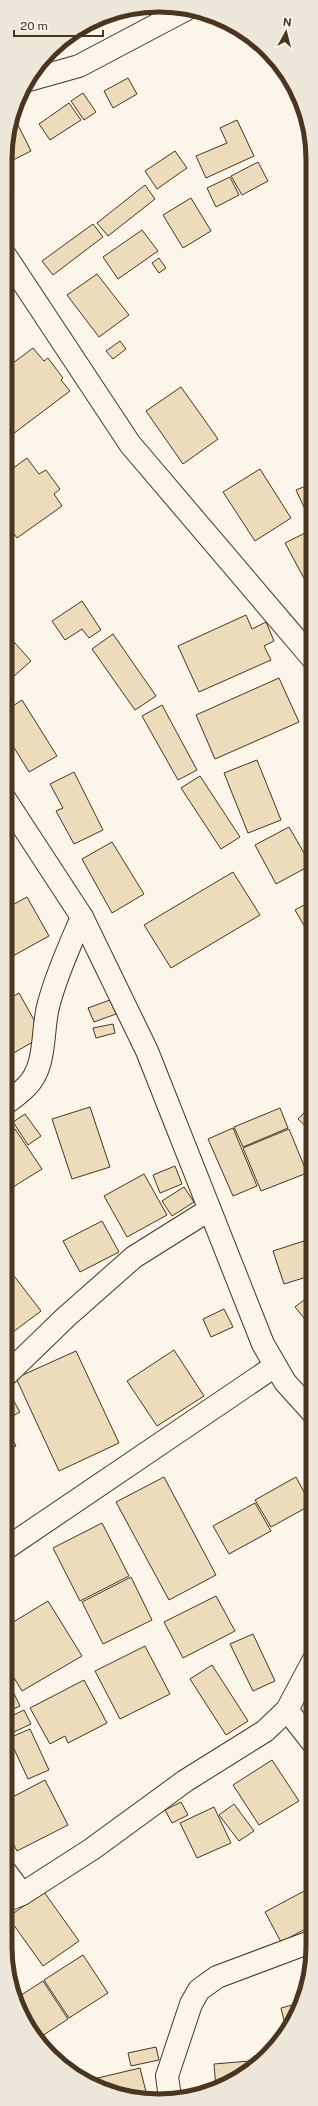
<svg xmlns="http://www.w3.org/2000/svg" width="318" height="2106" viewBox="0 0 318 2106" font-family="'Public Sans',sans-serif">
<style>
.building{fill:#ecdcbc;stroke:#4a3520}
.lines{fill:none;stroke-linecap:round;stroke-linejoin:round}
.minor-casing{stroke:#4a3520;stroke-width:24}
.minor{stroke:#fbf6e9;stroke-width:22}
.rim{fill:none;stroke:#4a3520;stroke-width:5}
</style>
<rect width="100%" height="100%" fill="#fbf6e9"/>
<g class="building">
<path d="M128 78 137 94 113 108 104 91Z"/>
<path d="M83 93 96 112 84 120 71 101Z"/>
<path d="M69 103 81 120 50 140 39 124Z"/>
<path d="M14 117 31 151 5 164V149Z"/>
<path d="M237 120 254 156 206 178 196 156 227 143 220 128Z"/>
<path d="M175 151 187 168 157 189 145 171Z"/>
<path d="M258 162 268 181 242 195 231 176Z"/>
<path d="M230 177 239 195 216 207 207 188Z"/>
<path d="M145 185 155 199 108 236 97 223Z"/>
<path d="M191 198 211 231 183 248 163 215Z"/>
<path d="M93 224 103 237 53 275 42 261Z"/>
<path d="M142 230 158 251 118 279 103 257Z"/>
<path d="M159 258 166 268 159 273 152 263Z"/>
<path d="M97 274 129 315 99 337 67 295Z"/>
<path d="M120 341 126 349 113 359 106 351Z"/>
<path d="M33 348 44 361 48 358 63 378 61 380 70 391 5 440V369Z"/>
<path d="M181 387 218 439 183 464 146 411Z"/>
<path d="M27 458 39 474 46 470 60 489 54 494 62 506 17 538 5 522V474Z"/>
<path d="M260 469 291 518 255 541 223 492Z"/>
<path d="M313 483V519L310 520 296 490Z"/>
<path d="M313 529V595L285 543Z"/>
<path d="M82 601 101 630 89 638 82 629 65 640 52 621Z"/>
<path d="M246 615 252 629 266 622 274 641 264 646 271 660 199 692 178 646Z"/>
<path d="M113 634 156 696 135 710 92 649Z"/>
<path d="M14 642 31 661 5 684V649Z"/>
<path d="M279 678 299 722 215 759 196 715Z"/>
<path d="M22 700 57 756 29 772 5 733V711Z"/>
<path d="M162 705 197 770 178 780 142 716Z"/>
<path d="M257 760 281 820 248 833 224 773Z"/>
<path d="M74 772 103 830 74 844 56 811 63 808 50 784Z"/>
<path d="M200 776 240 837 221 849 181 788Z"/>
<path d="M289 827 311 865 276 884 255 845Z"/>
<path d="M112 842 144 894 112 913 82 859Z"/>
<path d="M233 872 260 915 171 968 144 925Z"/>
<path d="M27 897 49 936 11 957 5 946V909Z"/>
<path d="M313 900V941L295 910Z"/>
<path d="M19 993 43 1036 5 1058V1001Z"/>
<path d="M110 1000 116 1014 94 1022 88 1008Z"/>
<path d="M113 1024 115 1033 96 1038 93 1028Z"/>
<path d="M313 1031V1052L304 1036Z"/>
<path d="M313 1104V1133L298 1119Z"/>
<path d="M90 1107 110 1167 72 1179 52 1119Z"/>
<path d="M280 1108 288 1128 243 1147 234 1127Z"/>
<path d="M25 1114 41 1136 28 1145 13 1122Z"/>
<path d="M233 1128 257 1186 233 1196 208 1139Z"/>
<path d="M15 1129 42 1169 5 1192V1136Z"/>
<path d="M289 1129 307 1173 261 1191 243 1148Z"/>
<path d="M175 1166 182 1184 160 1193 153 1175Z"/>
<path d="M144 1174 167 1215 127 1237 104 1196Z"/>
<path d="M184 1187 194 1202 172 1216 162 1201Z"/>
<path d="M102 1221 119 1252 80 1272 63 1241Z"/>
<path d="M313 1238V1275L284 1284 273 1251Z"/>
<path d="M11 1272 41 1311 5 1338V1277Z"/>
<path d="M313 1293V1329L295 1307Z"/>
<path d="M224 1309 233 1327 211 1337 203 1319Z"/>
<path d="M174 1350 204 1396 157 1426 127 1381Z"/>
<path d="M76 1351 119 1443 59 1471 16 1378Z"/>
<path d="M7 1389 20 1412 7 1419 5 1390Z"/>
<path d="M5 1425 16 1446 5 1452Z"/>
<path d="M164 1477 216 1575 169 1600 116 1502Z"/>
<path d="M296 1477 311 1505 271 1527 255 1500Z"/>
<path d="M255 1503 271 1531 229 1554 213 1526Z"/>
<path d="M102 1523 129 1576 80 1601 53 1548Z"/>
<path d="M131 1577 152 1620 103 1644 82 1602Z"/>
<path d="M216 1596 235 1631 183 1658 164 1622Z"/>
<path d="M48 1601 82 1656 22 1691 5 1663V1627Z"/>
<path d="M253 1634 275 1681 253 1691 230 1644Z"/>
<path d="M145 1646 170 1694 120 1719 95 1671Z"/>
<path d="M212 1665 248 1721 226 1735 190 1679Z"/>
<path d="M5 1675 20 1706 5 1713Z"/>
<path d="M84 1680 107 1723 68 1743 65 1736 50 1744 30 1708Z"/>
<path d="M24 1710 31 1724 5 1736V1719Z"/>
<path d="M30 1729 49 1770 28 1779 9 1738Z"/>
<path d="M272 1760 299 1801 259 1825 233 1785Z"/>
<path d="M45 1780 68 1825 17 1851 5 1828V1801Z"/>
<path d="M181 1802 188 1815 172 1823 165 1810Z"/>
<path d="M234 1804 254 1831 239 1841 219 1815Z"/>
<path d="M214 1807 231 1843 197 1858 180 1823Z"/>
<path d="M313 1877V1896L305 1882Z"/>
<path d="M306 1890 313 1901V1925L281 1942 265 1912Z"/>
<path d="M44 1892 79 1941 43 1966 8 1917Z"/>
<path d="M83 1955 108 1993 69 2018 44 1980Z"/>
<path d="M10 1972 17 1981 12 1984Z"/>
<path d="M43 1981 68 2019 39 2038 16 2003 15 1999Z"/>
<path d="M300 2003 297 2015 286 2029 281 2008Z"/>
<path d="M156 2047 159 2060 131 2066 128 2053Z"/>
<path d="M261 2060V2063L216 2089 214 2064Z"/>
<path d="M140 2068 148 2100 91 2085 85 2081Z"/>
</g>
<g class="lines">
<defs>
<g id="minor">
<path d="M29 80 79 66 185 10"/>
<path d="M5 255 130 444 313 659"/>
<path d="M5 799 82 917 147 1051 263 1344 285 1382 313 1413"/>
<path d="M5 1104C12 1099 20 1093 26 1087 48 1066 41 1029 49 1003 57 973 70 945 82 917"/>
<path d="M5 1376 66 1317 134 1257 209 1210"/>
<path d="M5 1549 275 1366"/>
<path d="M287 1710 313 1743"/>
<path d="M5 1871 22 1894"/>
<path d="M5 1901 22 1894 92 1849 185 1781 265 1731 287 1710 313 1661"/>
<path d="M170 2098 167 2076 191 2004 199 1990 217 1977 313 1941"/>
</g>
</defs>
<use href="#minor" class="minor-casing"/>
<use href="#minor" class="minor"/>
</g>
<path d="M0 0H318V2106H0ZM159 12H159A147 147 0 0 1 306 159V1947A147 147 0 0 1 159 2094H159A147 147 0 0 1 12 1947V159A147 147 0 0 1 159 12Z" fill="#ede7d9" fill-rule="evenodd"/>
<path class="rim" d="M159 12H159A147 147 0 0 1 306 159V1947A147 147 0 0 1 159 2094H159A147 147 0 0 1 12 1947V159A147 147 0 0 1 159 12Z"/>
<g transform="translate(286 32) rotate(7)" stroke="#fbf6e9" stroke-width="3" paint-order="stroke">
<path d="M0-3L7 15L0 10L-7 15Z" fill="#4a3520"/>
<text y="-6" font-size="11" font-weight="bold" text-anchor="middle" fill="#4a3520">N</text>
</g>
<path d="M14 30v6h89v-6" fill="none" stroke="#4a3520" stroke-width="2"/>
<text x="20" y="30" font-size="12" fill="#4a3520" stroke="#fbf6e9" stroke-width="3" paint-order="stroke">20 m</text>
</svg>
